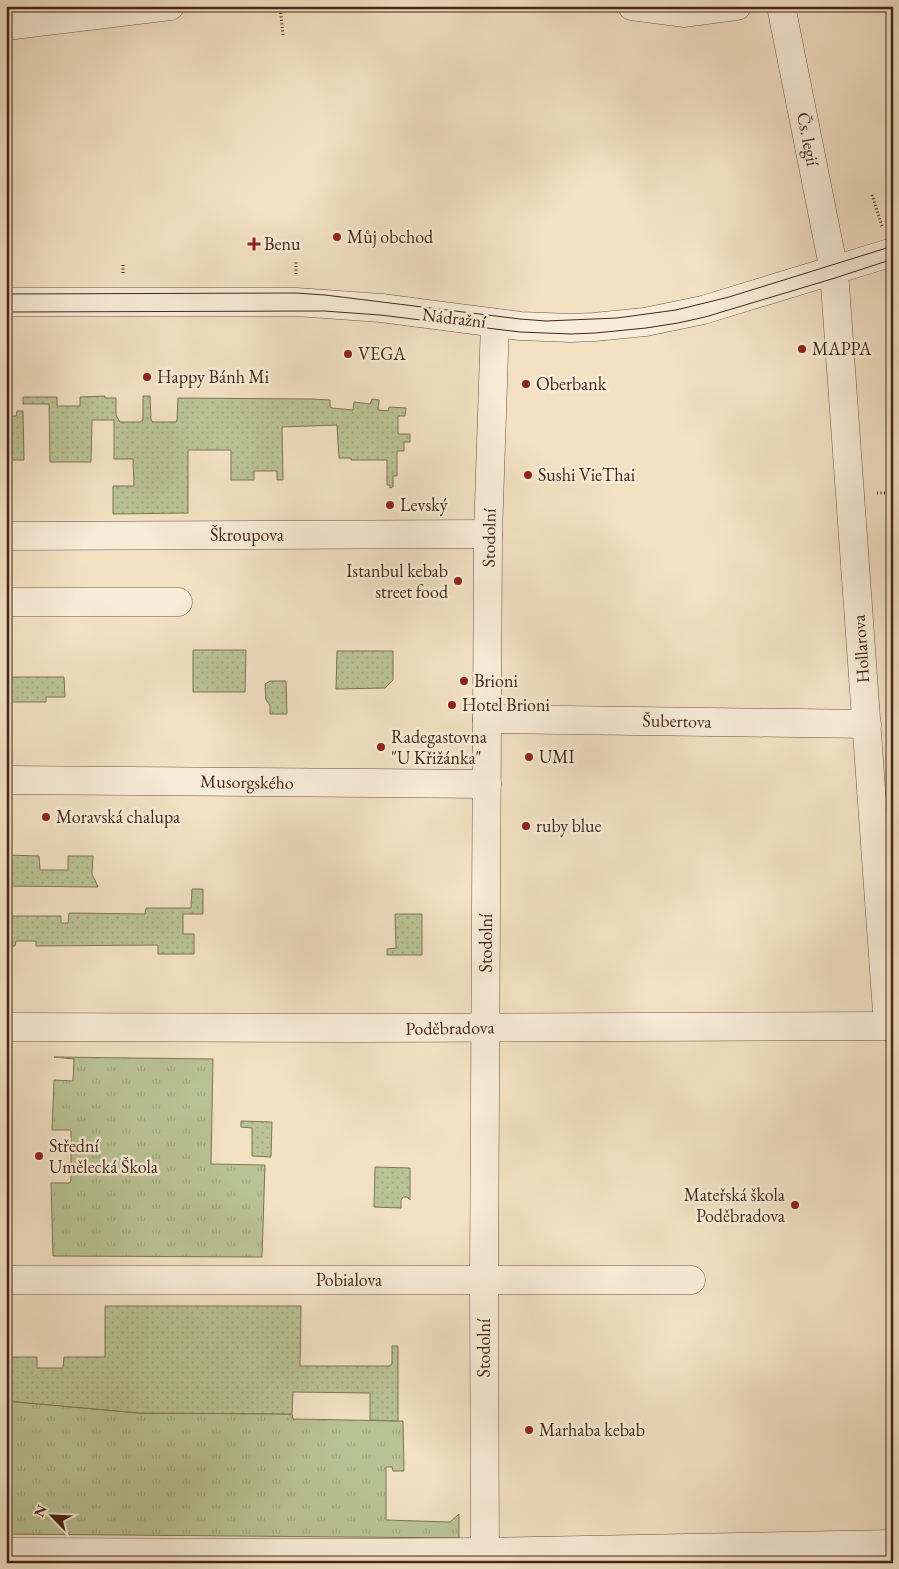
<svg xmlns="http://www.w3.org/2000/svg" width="899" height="1569" viewBox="0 0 899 1569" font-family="'EB Garamond',serif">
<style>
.grass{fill:url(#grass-tufts);stroke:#807456}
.garden{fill:url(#garden-dots);stroke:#807456}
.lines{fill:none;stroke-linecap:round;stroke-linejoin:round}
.minor-casing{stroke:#715443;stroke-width:29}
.path{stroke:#462518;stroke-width:3;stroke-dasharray:1 2.5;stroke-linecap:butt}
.minor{stroke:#f7ecd8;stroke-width:28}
.tram{stroke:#462518;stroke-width:1}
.poi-dot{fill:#8f2418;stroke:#f7ecd8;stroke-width:2}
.labels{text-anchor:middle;stroke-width:5;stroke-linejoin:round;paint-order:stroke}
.street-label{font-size:18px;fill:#462518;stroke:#f7ecd8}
.poi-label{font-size:18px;fill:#462518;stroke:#f7ecd8;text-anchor:start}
</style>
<defs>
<pattern id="grass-tufts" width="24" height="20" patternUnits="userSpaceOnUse" patternTransform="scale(1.25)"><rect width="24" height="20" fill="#b9c394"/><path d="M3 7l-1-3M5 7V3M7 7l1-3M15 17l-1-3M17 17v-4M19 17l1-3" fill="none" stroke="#a0a77f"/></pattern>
<pattern id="garden-dots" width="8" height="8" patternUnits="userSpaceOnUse" patternTransform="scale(1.25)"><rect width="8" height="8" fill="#b9c394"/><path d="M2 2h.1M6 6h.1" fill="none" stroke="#a0a77f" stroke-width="1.8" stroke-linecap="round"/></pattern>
</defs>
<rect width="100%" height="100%" fill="#f2e1c3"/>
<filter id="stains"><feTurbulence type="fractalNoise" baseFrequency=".004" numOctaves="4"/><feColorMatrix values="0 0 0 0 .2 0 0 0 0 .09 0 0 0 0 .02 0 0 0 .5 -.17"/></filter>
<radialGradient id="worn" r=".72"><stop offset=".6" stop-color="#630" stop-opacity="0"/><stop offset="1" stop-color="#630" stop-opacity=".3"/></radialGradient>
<g class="grass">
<path d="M54 1057 213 1059 211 1164 265 1165 262 1257 53 1256 51 1183H69L71 1181V1131L70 1130H52L54 1080 73 1081 74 1059Z"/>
<path d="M6 1401 139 1413 292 1414 293 1419 403 1421 404 1471H393L392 1467H386V1520L450 1522 459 1514V1538L6 1534Z"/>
</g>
<g class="garden">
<path d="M105 396V398H116V415L120 422H140L143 420V396H150L151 420 153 422H176L177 420 178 398 311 399 330 400V407L332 408 353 410 354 402 370 404 372 399 379 400 378 410 388 411 389 407 406 408 405 416H398V434H410V442H404V451H397V476H393V487L390 488V485H387V460H351V458H339L337 425 282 427 283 480H277V471H254V480H231V450H188V513L113 514V486H134L133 459H114V420H92L91 462H50L49 404H23V397H57V406H80V397Z"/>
<path d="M17 411H23L24 460H6V416H16Z"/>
<path d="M193 650H246L245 692H193Z"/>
<path d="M337 651H393V680L385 688 336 689Z"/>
<path d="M6 677H64L65 697H46V702H6Z"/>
<path d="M270 681H286L287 714H270V705L266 700 265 684Z"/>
<path d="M6 855 39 856 40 870H68V856H93L92 874 98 887 6 886Z"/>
<path d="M192 889H203V914H183V934H194V954H158V945L36 946V941H16L15 946H6V916H61V923H68L69 913 145 914 146 908H191Z"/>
<path d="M395 914H422V955H387V949L396 948Z"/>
<path d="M241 1121 272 1122 271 1157 252 1156V1128L241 1127Z"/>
<path d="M375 1167 410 1168V1200L407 1197H403L401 1200V1208L374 1207Z"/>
<path d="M105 1306H301L300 1366H389L392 1364V1346H398V1421L370 1420V1393L293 1392 292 1414 139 1413 6 1401V1357H37V1368H63L64 1357H105Z"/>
</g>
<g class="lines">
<defs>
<g id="minor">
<path d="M632 6 685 13 737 6"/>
<path d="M781 6 834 271 888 1026"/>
<path d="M6 26 170 6"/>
<path d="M6 302H296L381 308 520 326 571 328 594 327 645 322 703 310 893 252"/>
<path d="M6 536 488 534"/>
<path d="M6 602H178"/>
<path d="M487 719 867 724"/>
<path d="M6 780 487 784"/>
<path d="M6 1027 359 1028 893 1026"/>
<path d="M6 1280H691"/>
<path d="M6 1552 292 1553 485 1552 893 1544"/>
<path d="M485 1563 484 1280 488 534 495 323"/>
</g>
</defs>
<use href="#minor" class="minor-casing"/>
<g class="path">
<path d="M280 6 283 35"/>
<path d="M872 195 882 226"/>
<path d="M123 273V264"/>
<path d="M296 274V260"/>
<path d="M877 493H886"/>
</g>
<use href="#minor" class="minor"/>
<g class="tram">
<path d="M6 294 296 293 325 295 520 319 546 321 617 318 676 310 729 297 893 246"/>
<path d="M6 312 324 311 380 315 520 332 571 334 595 333 646 328 678 323 705 317 835 278 893 259"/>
</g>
</g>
<g class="poi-dot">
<circle cx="337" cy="237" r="5"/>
<path d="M251.5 236.5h5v5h5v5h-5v5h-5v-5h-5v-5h5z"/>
<circle cx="802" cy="349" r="5"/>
<circle cx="348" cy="354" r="5"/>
<circle cx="147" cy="377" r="5"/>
<circle cx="526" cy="384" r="5"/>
<circle cx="528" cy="475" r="5"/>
<circle cx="390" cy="505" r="5"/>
<circle cx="458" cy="581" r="5"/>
<circle cx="464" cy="681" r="5"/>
<circle cx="452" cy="705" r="5"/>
<circle cx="381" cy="747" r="5"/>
<circle cx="529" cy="757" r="5"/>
<circle cx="46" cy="817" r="5"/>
<circle cx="526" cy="826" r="5"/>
<circle cx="39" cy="1156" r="5"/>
<circle cx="795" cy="1205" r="5"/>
<circle cx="529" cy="1430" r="5"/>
</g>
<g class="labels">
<g class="street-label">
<text transform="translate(808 139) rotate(79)" y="6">Čs. legií</text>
<text transform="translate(454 318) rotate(7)" y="6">Nádražní</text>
<text x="247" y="541">Škroupova</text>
<text transform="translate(489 538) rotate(-89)" y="6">Stodolní</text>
<text transform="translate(861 649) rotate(-94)" y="6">Hollarova</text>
<text transform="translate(677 721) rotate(1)" y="6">Šubertova</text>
<text transform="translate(247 782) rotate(1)" y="6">Musorgského</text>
<text transform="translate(486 943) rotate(-90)" y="6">Stodolní</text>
<text transform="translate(450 1028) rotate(-1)" y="6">Poděbradova</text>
<text x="349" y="1286">Pobialova</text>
<text transform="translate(484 1348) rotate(-90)" y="6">Stodolní</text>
</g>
<g class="poi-label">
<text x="347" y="243">Můj obchod</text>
<text x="264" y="250">Benu</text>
<text x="812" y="355">MAPPA</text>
<text x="358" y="360">VEGA</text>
<text x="157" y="383">Happy Bánh Mi</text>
<text x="536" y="390">Oberbank</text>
<text x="538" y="481">Sushi VieThai</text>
<text x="400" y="511">Levský</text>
<text x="448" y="577" text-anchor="end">Istanbul kebab<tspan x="448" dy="21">street food</tspan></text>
<text x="474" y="687">Brioni</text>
<text x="462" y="711">Hotel Brioni</text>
<text x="391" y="743">Radegastovna<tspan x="391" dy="21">"U Křižánka"</tspan></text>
<text x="539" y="763">UMI</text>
<text x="56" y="823">Moravská chalupa</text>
<text x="536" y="832">ruby blue</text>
<text x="49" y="1152">Střední<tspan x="49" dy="21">Umělecká Škola</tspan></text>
<text x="785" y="1201" text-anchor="end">Mateřská škola<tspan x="785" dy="21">Poděbradova</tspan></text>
<text x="539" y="1436">Marhaba kebab</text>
</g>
</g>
<rect width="899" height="1569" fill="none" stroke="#f2e1c3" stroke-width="25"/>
<rect x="8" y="8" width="884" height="1554" fill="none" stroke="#462518" stroke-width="2.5"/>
<rect x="12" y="12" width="874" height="1544" fill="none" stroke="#462518"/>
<g transform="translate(52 1516) rotate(294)" stroke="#f7ecd8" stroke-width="4" paint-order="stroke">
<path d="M0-4L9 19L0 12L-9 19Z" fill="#462518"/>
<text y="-8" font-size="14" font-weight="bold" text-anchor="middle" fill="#462518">N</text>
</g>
<rect width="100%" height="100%" filter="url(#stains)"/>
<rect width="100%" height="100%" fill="url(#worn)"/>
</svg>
